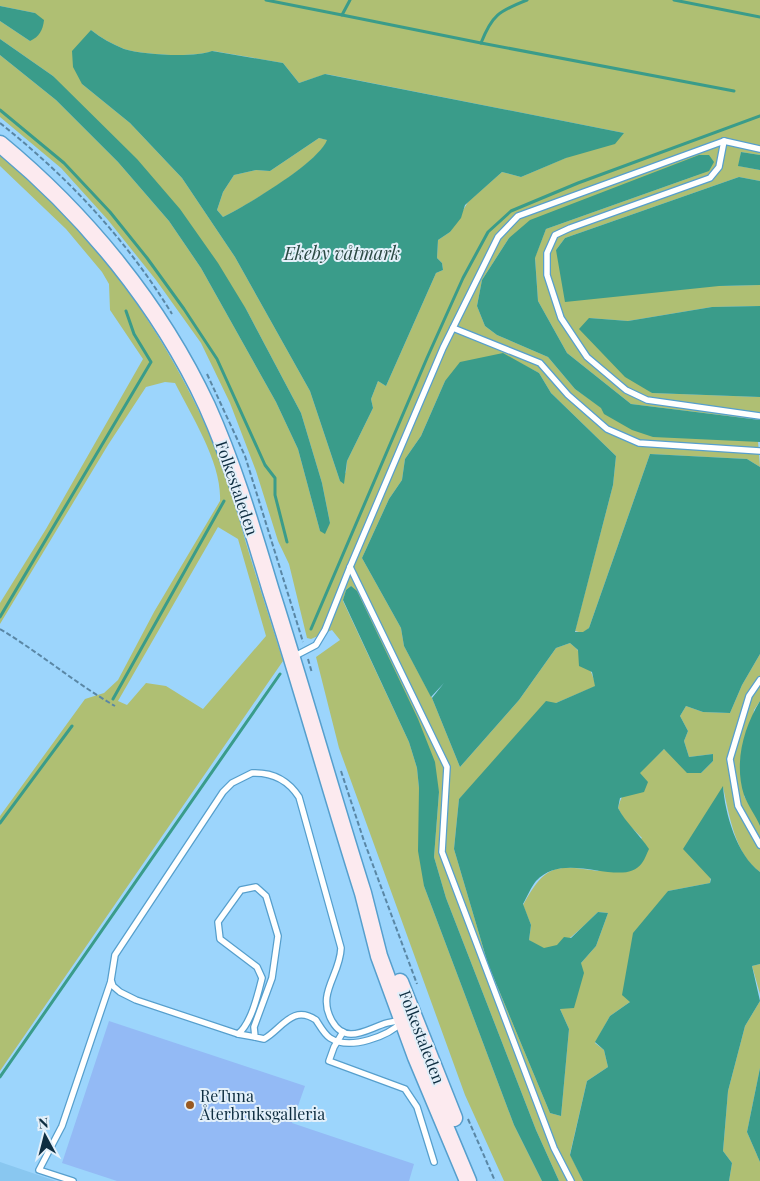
<svg xmlns="http://www.w3.org/2000/svg" width="760" height="1181" viewBox="0 0 760 1181" font-family="'Playfair Display',serif">
<style>
.built{fill:#89c7f0}
.green{fill:#afbf73;fill-rule:evenodd}
.water{fill:#3a9c8a;fill-rule:evenodd}
.lines{fill:none;stroke-linecap:round;stroke-linejoin:round}
.stream{stroke:#3a9c8a;stroke-width:3}
.building{fill:#93baf5}
.lane-casing{stroke:#569fcd;stroke-width:8}
.secondary-casing{stroke:#569fcd;stroke-width:19}
.path{stroke:#5a87a5;stroke-width:2;stroke-dasharray:5 2.5;stroke-linecap:butt}
.lane{stroke:#fff;stroke-width:5.5}
.secondary{stroke:#fceaef;stroke-width:16}
.poi-dot{fill:#995a21;stroke:#e3f0fa;stroke-width:2}
.labels{text-anchor:middle;stroke-width:4;stroke-linejoin:round;paint-order:stroke}
.street-label{font-size:16px;fill:#0f2e41;stroke:#e3f0fa}
.poi-label{font-size:16px;fill:#0f2e41;stroke:#e3f0fa;text-anchor:start}
.water-label{font-size:18px;font-style:italic;fill:#2b4943;stroke:#e3f0fa}
</style>
<rect width="100%" height="100%" fill="#9cd5fc"/>
<path class="built" d="M0 1162 56 1181H0Z"/>
<g class="green">
<path d="M0 0H760V155L741 152 739 166 760 170V181L739 177 565 238 556 250 719 286 760 285V306L712 307 628 321 589 318 652 393 760 397V420L631 404 567 353 538 301 535 257 546 229 709 171 509 238 482 280 477 306 485 326 497 335 548 357 575 389 602 408 740 439 758 441 760 467 747 459 650 454 589 628 583 633 575 631 613 485 616 456 551 393 539 373 503 354 445 381 421 436 405 459 402 480 389 499 362 558 401 628 404 646 432 698 460 767 519 700 556 648 570 643C584 654 591 669 596 686L556 703 459 799 454 849 488 964 550 1113 561 1116 569 1029 560 1009 581 963 596 946 608 913 598 912C586 923 561 952 543 948 538 947 533 943 529 940L531 925 523 905C545 865 554 864 598 871L642 838 625 821 618 808C623 785 648 765 664 749L701 773 713 761V754L689 757 684 741 688 731 680 716 686 706 703 712 730 713 742 685 760 654V701L754 710 744 796 758 819 760 826V872C735 855 729 814 723 787L710 883 668 891 630 1002 610 1016 595 1043 604 1050 608 1067 587 1081 570 1154 583 1181H559L536 1130 446 898 434 857 439 792 351 586 346 590 343 601 409 742 417 768 419 788 424 886 514 1125 542 1181H504L465 1095 339 748 316 657 340 640 332 630 311 639 307 638 289 564 278 541 256 471 230 403 201 343 156 280 108 220 61 168 0 117V55L56 100 118 162 169 221 201 268 276 402 298 449 320 531 330 523 322 483 301 413 246 309 53 76 0 39V21L30 41 35 13 0 6ZM91 30C101 38 112 44 124 49 143 55 194 58 213 51L283 63 299 83 326 74 624 133 521 177 502 172 468 202 450 232 438 240 437 258 442 263 443 270 436 273 386 386 378 381 371 399 373 408 347 461 346 472 340 481 310 391 235 257 182 178 130 123 82 84Z"/>
<path d="M319 138 328 140C317 164 248 205 223 217L217 210 223 192 234 175 256 170 270 171Z"/>
<path d="M0 154C103 238 180 353 227 476 236 501 241 528 249 553 260 589 272 625 283 661L0 1071V816L85 699 104 693 118 680 154 612 220 501C222 463 192 417 175 383L165 382 146 387 108 445 0 624V603L46 529 143 359 110 310 109 284 102 272 66 229 0 166ZM218 527 238 539 266 636 203 709 166 686 146 683 127 705 118 701Z"/>
<path d="M760 964V994L752 966Z"/>
<path d="M760 1001V1068L747 1132 760 1162V1181H729L732 1163 723 1151 728 1091 745 1026Z"/>
</g>
<g class="water">
<path d="M0 6 35 13 44 20C43 30 39 37 30 41L0 21Z"/>
<path d="M91 30C101 38 112 44 124 49 143 55 195 58 212 51L283 63 299 83 325 74 624 133 615 144 566 158 521 177 502 172 465 205 461 218 450 232 438 240 437 258 442 263 443 270 436 273 386 386 378 381 371 399 373 408 347 461 344 484 340 481 310 391 235 257 182 178 130 123 82 84 73 67 72 51ZM319 138 327 140C318 163 247 205 223 217L217 210 223 192 234 175 256 170 270 171Z"/>
<path d="M0 39 53 76 137 159 180 209 218 263 246 309 301 413 322 483 330 523 325 534 320 531 298 449 276 402 201 268 169 221 118 162 56 100 0 55Z"/>
<path d="M741 152 760 155V170L738 166Z"/>
<path d="M699 155H709L714 162 709 171 546 229 535 258 538 301 567 353 631 404 760 420V442L653 437 632 430 604 414 601 408 575 389 548 357 497 335 485 326 477 306 482 280 509 238 530 220Z"/>
<path d="M739 177 760 181V285L719 286 565 302 556 250 565 238Z"/>
<path d="M760 306V397L652 393 625 377 579 329 589 318 628 321 712 307Z"/>
<path d="M503 353 539 373 551 393 616 456 613 485 575 632H583L589 628 650 454 747 459 760 467V654L742 685 730 713 703 712 686 706 680 716 688 731 684 741 689 757 713 754V761L701 773H687L664 749 640 773 648 782 644 792 620 798 618 808C626 823 639 834 649 849 647 853 645 859 642 863 623 890 566 848 536 881 531 887 527 897 523 904L531 925 529 940 544 948 557 945 564 937 571 938 598 912 608 913 596 946 581 963 584 973 574 1008 560 1009 569 1029 561 1116 550 1113 488 964 454 849 459 799 546 701 556 703 595 686 592 672 579 666 578 650 570 643 556 648 519 700 460 767 432 698 444 683 431 697 404 646 401 628 362 558 389 499 402 480 405 459 421 436 445 381 460 362Z"/>
<path d="M351 586 357 591 418 719 435 762 439 792 434 857 446 898 536 1130 559 1181H542L514 1125 424 886 418 851 419 788 417 768 409 742 343 600 346 590Z"/>
<path d="M760 701V826C756 816 748 806 744 795 734 763 743 729 760 701Z"/>
<path d="M723 786C725 814 737 855 760 872V964L752 966 760 1001 745 1026 728 1091 723 1151 732 1163 729 1181H583L570 1155 587 1081 608 1067 604 1050 595 1042 610 1016 630 1002 622 995 633 933 668 891 710 883 711 879 683 849Z"/>
<path d="M760 1068V1162L747 1132Z"/>
</g>
<g class="lines">
<g class="stream">
<path d="M266 0 342 15 350 0"/>
<path d="M527 0C499 11 492 15 481 43L734 91"/>
<path d="M674 0 760 17"/>
<path d="M342 15 481 43"/>
<path d="M0 110 64 163 110 212 147 258 184 309 217 359 265 465 275 478V495L287 542"/>
<path d="M0 617 151 362 134 334 126 311"/>
<path d="M311 629 427 358 463 278 488 232 511 211 578 183 760 116"/>
<path d="M113 699 224 501"/>
<path d="M0 823 72 726"/>
<path d="M0 1077 280 674"/>
</g>
</g>
<path class="building" d="M109 1021 305 1086 292 1123 414 1164 409 1181H117L62 1163Z"/>
<g class="lines">
<defs>
<g id="lane">
<path d="M724 141 719 167 710 178 570 228 555 235 547 253V275L561 318 587 357 626 390 647 400 760 416"/>
<path d="M453 328 540 363 568 395 607 429 639 443 760 451"/>
<path d="M350 567 447 767 442 852 554 1148 571 1181"/>
<path d="M293 657 316 645 325 630 350 567 443 348 498 237 518 216 724 141 760 149"/>
<path d="M760 680 749 696 730 759 738 806 760 845"/>
<path d="M252 773C273 772 288 780 299 797L341 948C340 976 316 993 332 1021 336 1028 342 1034 351 1034 368 1034 382 1020 403 1021 389 1036 350 1051 330 1038 324 1034 320 1026 316 1020 292 1004 282 1029 264 1039L255 1037 254 1027 272 978 278 936 266 896 256 887 241 890 218 922 220 939 257 967 262 978C258 994 251 1024 238 1034L136 1000 120 992 113 986 111 980 115 955 223 792 232 783Z"/>
<path d="M343 1032 334 1047 329 1061 405 1089 417 1107 434 1162"/>
<path d="M238 1034 255 1037"/>
<path d="M73 1181 39 1170 62 1126 111 981"/>
</g>
<g id="secondary">
<path d="M0 144C85 214 160 305 207 406 234 466 252 528 271 591 303 691 331 792 363 893L379 956 416 1057 468 1181"/>
<path d="M400 982 454 1118"/>
</g>
</defs>
<use href="#lane" class="lane-casing"/>
<use href="#secondary" class="secondary-casing"/>
<g class="path">
<path d="M0 123C68 177 127 240 172 314"/>
<path d="M207 374 245 456 303 642"/>
<path d="M0 629C40 653 75 683 115 706"/>
<path d="M308 659 312 673"/>
<path d="M341 771 364 841 417 984"/>
<path d="M468 1119 495 1181"/>
</g>
<use href="#lane" class="lane"/>
<use href="#secondary" class="secondary"/>
</g>
<circle class="poi-dot" cx="190" cy="1105" r="5"/>
<g class="labels">
<g class="street-label">
<text transform="translate(237 488) rotate(71)" y="6">Folkestaleden</text>
<text transform="translate(422 1037) rotate(69)" y="6">Folkestaleden</text>
</g>
<g class="poi-label">
<text x="200" y="1102">ReTuna<tspan x="200" dy="18">Återbruksgalleria</tspan></text>
</g>
<g class="water-label">
<text x="342" y="260">Ekeby våtmark</text>
</g>
</g>
<g transform="translate(45 1136) rotate(353)" stroke="#e3f0fa" stroke-width="4" paint-order="stroke">
<path d="M0-4L9 19L0 12L-9 19Z" fill="#0f2e41"/>
<text y="-8" font-size="14" font-weight="bold" text-anchor="middle" fill="#0f2e41">N</text>
</g>
</svg>
